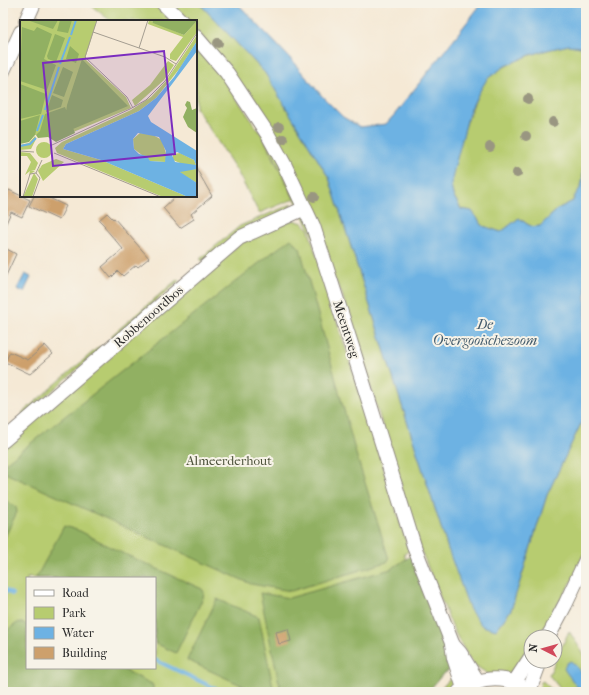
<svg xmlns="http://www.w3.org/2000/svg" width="589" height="695" viewBox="0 0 589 695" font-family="'IM FELL French Canon',serif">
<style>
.green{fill:#b7cc70;stroke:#717c4e;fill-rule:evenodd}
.forest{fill:#91b062;stroke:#5e6e46}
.water{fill:#6db2e3;stroke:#4c6e87}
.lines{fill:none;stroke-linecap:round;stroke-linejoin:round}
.stream{stroke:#6db2e3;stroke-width:4}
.building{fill:#cda06c}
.minor-casing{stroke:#908a80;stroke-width:16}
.minor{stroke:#fff;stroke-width:14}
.tree{fill:#999681}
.labels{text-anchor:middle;stroke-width:4;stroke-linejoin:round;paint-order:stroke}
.street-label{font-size:13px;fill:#2b2b2b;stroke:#f7f3e8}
.park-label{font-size:13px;fill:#4e533c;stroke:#f7f3e8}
.water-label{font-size:14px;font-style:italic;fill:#425a6b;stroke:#f7f3e8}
.inset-river{fill:none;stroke:#6db2e3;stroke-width:2}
.inset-road{fill:none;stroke:#a49d91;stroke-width:1}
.view{fill:#7b2cbf;fill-opacity:0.15;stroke:#7b2cbf;stroke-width:2}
.inset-edge{fill:none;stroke:#2b2b2b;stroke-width:2}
</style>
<rect width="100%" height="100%" fill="#f7f3e8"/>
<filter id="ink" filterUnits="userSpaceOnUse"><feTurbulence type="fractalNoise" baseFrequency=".025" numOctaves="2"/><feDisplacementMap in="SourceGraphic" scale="8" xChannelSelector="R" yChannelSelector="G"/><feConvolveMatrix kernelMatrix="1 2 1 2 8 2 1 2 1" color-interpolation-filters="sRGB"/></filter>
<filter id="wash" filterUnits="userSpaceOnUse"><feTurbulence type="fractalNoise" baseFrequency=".012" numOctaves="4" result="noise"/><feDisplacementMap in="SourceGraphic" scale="16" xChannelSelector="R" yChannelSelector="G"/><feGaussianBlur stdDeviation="0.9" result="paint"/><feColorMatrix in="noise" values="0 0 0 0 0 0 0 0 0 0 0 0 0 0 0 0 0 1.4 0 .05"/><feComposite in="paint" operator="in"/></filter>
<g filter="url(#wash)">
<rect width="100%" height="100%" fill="#f5e9d5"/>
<g class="green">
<path d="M88 3H154L173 21H111Z"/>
<path d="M171 3H199L265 73 329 178 448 549 496 630 511 610 547 495 586 413V549L572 581 538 637H531V648L524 660 518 668 503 676 488 674 476 666 470 660 454 631 420 548 342 294 231 69 196 30V21H188Z"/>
<path d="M196 45 222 77 263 137 294 199 259 213 237 171 196 108Z"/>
<path d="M569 45 586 48V161C581 168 584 175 582 183 581 190 574 194 573 201L559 208 540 226 533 227 527 224 519 218 501 232 483 226 472 211 461 209C457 201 452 195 451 187 450 170 475 89 488 78 512 59 540 51 569 45Z"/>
<path d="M292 204 288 210 202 261 200 259 240 226Z"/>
<path d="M293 220 303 223 308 228 409 551 404 554 432 645 406 692H3V448L242 242ZM27 578H155V668H27Z"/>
<path d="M178 279 179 281 112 338 111 336Z"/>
<path d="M100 346 101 349 24 415 22 413Z"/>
<path d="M569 631 586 658V692H563L549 675Z"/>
<path d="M455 675 456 683 450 692H438L449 680Z"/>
<path d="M543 681 554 692H542L540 683Z"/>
</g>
<g class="forest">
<path d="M291 239 300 248 356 454 389 559 387 562 291 591 251 584 3 472V465L273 252Z"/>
<path d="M3 499 16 507 17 512 3 541Z"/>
<path d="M64 526 80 531 120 552 202 589 204 592 203 598 176 653 155 643V578H36Z"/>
<path d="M412 555 454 667 442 675 428 692H281L260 593 289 598 391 569Z"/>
<path d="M217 599 259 617 274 692H256L187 660Z"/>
<path d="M19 622 27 625V668H120L152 684 153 686V692H3V639L7 630Z"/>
</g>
<g class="water">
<path d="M199 3H237L288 56 322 96 343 117 360 127 386 124 395 114 482 3H586V48L569 45 547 50 530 55 505 66 487 79 477 96 469 113 454 170 451 185 453 195 461 209 472 211 483 226 501 232 519 218 527 224 533 227 540 226 559 208 573 201C574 194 581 190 582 183 584 175 581 168 586 161V413L547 495 511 610 496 630 482 626 470 610 448 549 329 178 265 73Z"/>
<path d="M25 274 31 277 24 292 17 289Z"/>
<path d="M571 661C582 671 586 678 586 692H581L566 672 564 668 567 663Z"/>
</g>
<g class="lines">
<g class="stream">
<path d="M3 589 12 594"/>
<path d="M155 660 223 692"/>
</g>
</g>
<g id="blocks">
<g class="building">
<path d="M196 168 212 196 191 214 194 219 180 228 163 208 176 196H196Z"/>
<path d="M9 190 30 200 22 217 11 212 3 230V191L7 193Z"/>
<path d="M34 196H45L66 206 59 220 29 206Z"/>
<path d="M107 213 113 219 114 218 149 258 138 267 136 265 123 276 118 271 111 278 102 267 123 249 104 227 105 226 99 220Z"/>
<path d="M3 247 16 254 3 282Z"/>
<path d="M45 345 53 354 30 374 5 362 10 352 28 360Z"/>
<path d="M288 629 291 641 279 644 276 632Z"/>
</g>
</g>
</g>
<g filter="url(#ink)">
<use href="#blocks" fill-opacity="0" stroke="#908a80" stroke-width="1"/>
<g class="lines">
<defs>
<g id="minor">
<path d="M163 3 181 21"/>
<path d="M26 21 34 3"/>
<path d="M196 37 227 73 267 133 284 164 313 226 352 347 415 549 452 643 454 658 464 688"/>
<path d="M3 71 21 32"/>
<path d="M3 441 239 238 305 208"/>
<path d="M548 637 566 603 586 560"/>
<path d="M452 644 460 653 478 682"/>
<path d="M514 683 531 657"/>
<path d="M529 691 540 661"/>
<path d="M459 692C480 675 510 675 530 692"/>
</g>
</defs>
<use href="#minor" class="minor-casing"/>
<use href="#minor" class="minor"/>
</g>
<g class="tree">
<circle cx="218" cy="43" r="5"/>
<circle cx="528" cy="99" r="5"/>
<circle cx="553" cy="122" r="5"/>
<circle cx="279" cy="127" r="5"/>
<circle cx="526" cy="136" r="5"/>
<circle cx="283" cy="139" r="5"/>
<circle cx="490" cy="147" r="5"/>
<circle cx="517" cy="173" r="5"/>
<circle cx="314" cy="197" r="5"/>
</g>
</g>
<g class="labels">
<g class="street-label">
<text transform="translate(148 316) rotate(-41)" y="5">Robbenoordbos</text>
<text transform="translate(347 329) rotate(72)" y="5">Meentweg</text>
</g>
<g class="park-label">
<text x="229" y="465">Almeerderhout</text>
</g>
<g class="water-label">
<text x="485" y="329">De<tspan x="485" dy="16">Overgooischezoom</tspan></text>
</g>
</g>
<g transform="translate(20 20)">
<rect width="177" height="177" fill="#f5e9d5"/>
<path d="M0 0H77L65 39 106 77 111 88 39 118 26 113 0 118ZM129 0 164 15 177 1V12L156 41 150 39V34L163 17 128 4ZM177 15V21L160 48 136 78 119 91 46 124 43 129 81 140 168 177H143L37 133 35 128 42 122 111 90 131 77 146 61ZM148 41 154 45 144 60 115 86 112 80 130 65ZM120 113 133 115 142 120 147 137 145 142 130 141 114 129 113 119ZM15 116 16 119 11 129 0 130V125L9 123ZM16 130a8 8 0 1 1 16 0a8 8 0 1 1-16 0ZM0 132 10 133 18 143 15 150H11L15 151 9 155 10 151 5 155 11 142 7 136H0ZM160 133 174 140 176 145 167 146 153 140V134ZM36 139 44 142 23 161 18 151 21 144 19 150 22 145ZM177 149V163L160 153 161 150ZM14 153 18 159 12 177H3Z" fill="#b7cc70"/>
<path d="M7 0H38L33 9ZM40 0H52L48 13 37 11ZM132 0H177V1L164 15 133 3ZM2 7 14 11 17 7 32 14 24 39 36 45 27 70 0 61ZM35 14 45 18 36 42 28 39 27 36ZM50 26 59 34 56 43 46 39ZM62 39 108 86 53 109 46 92 47 85ZM43 47 53 52 44 77 33 73ZM0 64 26 74 21 94 0 99ZM32 75 43 80 41 87 26 92ZM167 81 170 82 172 90 177 88V113L168 107 163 97 167 88 165 85ZM45 87 55 113 36 122 28 117 18 118 16 115 20 111 25 94ZM20 95 15 115 9 122 0 124V101Z" fill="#91b062"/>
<path d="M177 21V31L128 96 131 102 177 131V149L160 152 177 163V177H168L81 140 43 129 46 124 119 91 136 78 154 57ZM118 113 139 117 146 131 145 142 130 141 127 136 119 134 114 129 113 119ZM157 132 174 140 176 145 155 142 152 135Z" fill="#6db2e3" fill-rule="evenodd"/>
<path class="inset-river" d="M51 15 56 0M40 44 50 17M25 90 39 47M17 111 23 95M0 126 10 124 16 118"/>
<path class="inset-road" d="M77 0 65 37 107 77 113 88M73 12 145 37 156 44M119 28 128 0M32 125 110 89 126 80 145 61 177 13M0 131 14 132M34 133 141 177M16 153 22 140M3 177 10 154 16 153M13 177 20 158 16 153"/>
<path class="view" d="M144 31 155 134 33 146 23 43Z"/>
<rect width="177" height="177" class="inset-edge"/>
</g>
<rect width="589" height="695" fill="none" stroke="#f7f3e8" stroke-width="16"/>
<rect x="26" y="577" width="130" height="92" fill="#f7f3e8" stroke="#a5a39c"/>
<rect x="34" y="590" width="20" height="6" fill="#ffffff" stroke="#a5a39c"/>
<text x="62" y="597" font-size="12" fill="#2b2b2b">Road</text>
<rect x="34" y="607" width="20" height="12" fill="#b7cc70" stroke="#a5a39c"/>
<text x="62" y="617" font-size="12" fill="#2b2b2b">Park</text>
<rect x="34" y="627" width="20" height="12" fill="#6db2e3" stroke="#a5a39c"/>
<text x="62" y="637" font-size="12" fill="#2b2b2b">Water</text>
<rect x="34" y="647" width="20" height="12" fill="#cda06c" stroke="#a5a39c"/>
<text x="62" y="657" font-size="12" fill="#2b2b2b">Building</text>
<g transform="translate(543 649) rotate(276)"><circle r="19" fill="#f7f3e8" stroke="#a5a39c"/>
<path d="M0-3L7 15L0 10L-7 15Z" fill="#d1495b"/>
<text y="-6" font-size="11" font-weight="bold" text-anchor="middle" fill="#2b2b2b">N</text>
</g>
</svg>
